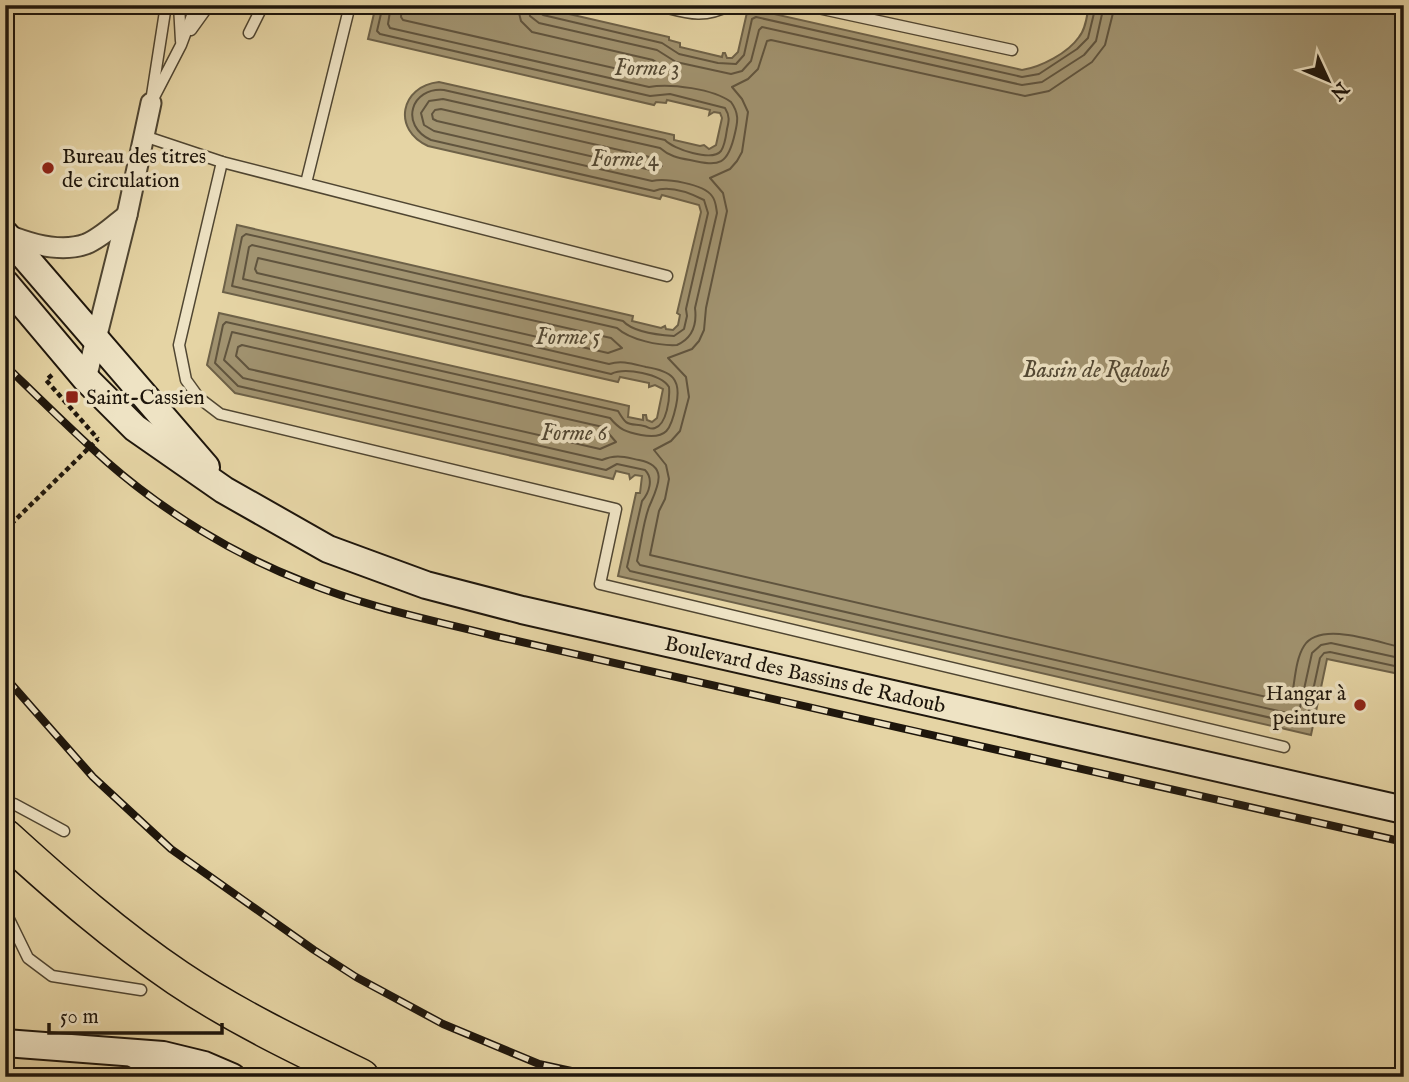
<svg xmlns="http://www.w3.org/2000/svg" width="1409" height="1082" viewBox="0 0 1409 1082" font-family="'IM FELL English',serif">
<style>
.water{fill:#a19370;stroke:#6d6148;stroke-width:2}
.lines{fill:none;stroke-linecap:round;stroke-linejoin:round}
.shore{stroke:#60543e;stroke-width:2}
.lane-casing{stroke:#504632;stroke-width:13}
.street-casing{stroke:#504632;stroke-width:23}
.secondary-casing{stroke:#1e160c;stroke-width:30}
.highway-casing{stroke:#1e160c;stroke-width:38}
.path{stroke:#1e160c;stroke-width:4.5;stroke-dasharray:5 3.5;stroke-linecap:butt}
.lane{stroke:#eee3c4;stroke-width:10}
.street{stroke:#eee3c4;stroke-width:19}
.secondary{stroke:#eee3c4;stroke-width:26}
.highway{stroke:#e5d4a4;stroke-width:35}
.rail-casing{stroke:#1e160c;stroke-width:8}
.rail{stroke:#eee3c4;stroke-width:5;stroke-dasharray:16;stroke-linecap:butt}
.path-bridge{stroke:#1e160c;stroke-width:4.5;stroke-dasharray:5 3.5;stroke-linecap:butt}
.poi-dot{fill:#8f2418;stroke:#eee3c4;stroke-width:2.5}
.labels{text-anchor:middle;stroke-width:7;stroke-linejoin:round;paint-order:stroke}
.poi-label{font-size:21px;fill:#1e160c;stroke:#eee3c4;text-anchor:start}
.street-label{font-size:21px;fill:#1e160c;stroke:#eee3c4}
.water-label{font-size:23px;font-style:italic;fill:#524834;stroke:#eee3c4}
</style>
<rect width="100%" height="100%" fill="#e5d4a4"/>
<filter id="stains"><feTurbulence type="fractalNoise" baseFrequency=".00286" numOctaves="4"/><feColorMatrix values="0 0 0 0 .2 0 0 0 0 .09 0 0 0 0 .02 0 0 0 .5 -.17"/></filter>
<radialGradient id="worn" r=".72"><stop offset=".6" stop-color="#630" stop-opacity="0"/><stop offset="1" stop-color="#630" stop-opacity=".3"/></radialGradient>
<path class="water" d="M376 5H530L669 37V40L680 43V47L722 57 723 53H725L727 58H732L738 52 748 8 1022 70C1041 67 1068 53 1079 37 1086 29 1087 15 1089 5H1404V675L1327 659 1311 735 618 576 636 493H640L642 476 635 475 630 479 629 474 616 471 613 479 235 393 207 365 219 313 629 406 628 417 643 420V415H646L647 420 652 422 657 418 663 389 655 385 649 387V383L620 377 618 382 223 292 237 225 633 316 632 321 661 328 665 326 666 329 673 330 678 325 680 315 677 313 701 212 699 205 662 195 660 199 428 146C392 130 400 86 439 82L674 135V140L700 146 704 145 709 149 716 145 722 118 720 113 714 112 709 115 710 110 667 100 666 103 656 102 654 105 368 39Z"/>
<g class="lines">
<g class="shore">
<path d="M383 5 377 31 380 34 650 96 670 94 725 108C730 116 729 121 727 129 726 136 725 145 721 151 712 162 673 149 665 140L444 90C411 87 399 125 431 140L654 191C669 185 690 193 704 200L708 213 686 309 687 316 684 329 674 336C658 335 633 332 623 321L246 234 242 237 232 286 611 374C625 367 661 374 669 387 670 398 667 424 655 428 650 430 649 427 644 426 626 423 627 426 618 411L226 322 223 325 215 363 238 386 606 470 617 464 645 470C654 479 649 493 642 501L627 567 630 571 1302 725 1306 723 1320 658 1324 653 1330 652 1404 668"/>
<path d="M391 5 388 24 390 28 649 87C670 83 714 89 731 102 739 113 738 121 735 133 728 165 720 167 690 160 678 158 669 156 660 148L443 99 429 101 421 113 424 125 434 131 652 181C666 178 704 184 712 196 716 201 716 207 717 213L695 308C697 324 693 338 677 345 660 346 630 340 617 328L252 245 249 247 243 279 609 364C622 360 633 364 646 367 672 371 682 379 676 406 671 429 667 440 641 435 626 432 620 430 610 418L232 332 224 360 243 378 602 460C616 454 624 457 639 460 670 466 657 488 649 507 643 523 641 544 637 561L640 565 1296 715 1299 712 1312 653 1321 645 1331 643 1404 659"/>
<path d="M402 5 401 17 403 20 649 76 667 73 666 68 653 60 532 32 521 21 517 5"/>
<path d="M528 5 530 16 539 23 657 50 676 62 731 74 742 71 751 61 759 30 762 27 1022 85 1042 82 1084 55 1096 41 1104 5"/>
<path d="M537 5V11L543 15 662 43 679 54 718 63 736 64 744 55 752 19 756 17 1022 77 1039 74 1077 49 1088 38 1096 5"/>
<path d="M1115 5 1105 45 1092 62 1049 91 1025 96 771 40 767 41 758 69 748 79 732 87 742 99 748 112 742 152 737 161 730 169 710 178 723 193 727 211 706 308 704 330 699 341 692 349 668 358 686 377 689 397 680 431 671 441 654 450 666 465 669 479 665 499 659 511 650 555 1288 702 1291 700C1295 683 1295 660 1304 646 1320 620 1379 643 1404 648"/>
<path d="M441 109 654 158 662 166 651 170 437 121 433 119 432 114 435 110Z"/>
<path d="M258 258 611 338 622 348 608 353 257 273 255 269Z"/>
<path d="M242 345 603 427 616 442 600 449 249 369 236 356 238 347Z"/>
</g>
<defs>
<g id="lane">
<path d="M179 5 181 41"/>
<path d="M656 5C685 12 702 20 730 5"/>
<path d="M804 5 1012 50"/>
<path d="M191 30 209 5"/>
<path d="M249 33 263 5"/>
<path d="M152 95 166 5"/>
<path d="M151 103 181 45 196 5"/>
<path d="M144 136 222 162 667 276"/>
<path d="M222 162 179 345 186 380 199 398 220 414 616 509 600 584 1284 747"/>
<path d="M306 183 350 5"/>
<path d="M5 806 14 804 64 831"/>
<path d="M5 911 28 958 52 976 141 990"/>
</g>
<g id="street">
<path d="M6 234C30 244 61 253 86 244 101 238 114 225 127 215"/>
<path d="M86 379 127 215 151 103"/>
<path d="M134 1058 155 1067 168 1077"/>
</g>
<g id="secondary">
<path d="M5 234 206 467"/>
<path id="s1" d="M5 283 86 379 135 428 224 490 328 549 426 585 522 610 1404 810"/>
<path d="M5 1043 163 1055 204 1065 232 1077"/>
</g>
<path id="highway" d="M5 837C61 888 116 936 178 978 236 1017 299 1047 361 1077"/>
</defs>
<use href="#lane" class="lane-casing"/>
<use href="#street" class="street-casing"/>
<use href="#secondary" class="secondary-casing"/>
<use href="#highway" class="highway-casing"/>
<path class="path" d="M52 375 46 380 98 439"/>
<use href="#lane" class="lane"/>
<use href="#street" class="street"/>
<use href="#secondary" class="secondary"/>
<use href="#highway" class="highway"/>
<defs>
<g id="rail">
<path d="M5 365C38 397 71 430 106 461 163 511 234 555 305 582 367 607 431 620 495 636L1404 842"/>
<path d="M5 677 93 777 171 849 314 950 356 977 443 1024 539 1064 599 1077"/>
</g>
</defs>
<use href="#rail" class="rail-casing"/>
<use href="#rail" class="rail"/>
<path class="path-bridge" d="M5 530 98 439"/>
</g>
<g class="poi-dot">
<circle cx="48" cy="168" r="7"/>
<rect x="65" y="390" width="14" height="14" rx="3.5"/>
<circle cx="1360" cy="705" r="7"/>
</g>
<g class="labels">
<g class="poi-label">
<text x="62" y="163">Bureau des titres<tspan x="62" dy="24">de circulation</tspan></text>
<text x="86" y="404">Saint-Cassien</text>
<text x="1346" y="700" text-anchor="end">Hangar à<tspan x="1346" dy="24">peinture</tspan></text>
</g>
<g class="street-label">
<text dy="7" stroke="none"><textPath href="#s1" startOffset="917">Boulevard des Bassins de Radoub</textPath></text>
</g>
<g class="water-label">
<text x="647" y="75">Forme 3</text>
<text x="625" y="166">Forme 4</text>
<text x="568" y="344">Forme 5</text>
<text x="1096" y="377">Bassin de Radoub</text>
<text x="574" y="440">Forme 6</text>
</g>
</g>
<rect width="1409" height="1082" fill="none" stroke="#e5d4a4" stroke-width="28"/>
<rect x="7" y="7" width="1395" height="1068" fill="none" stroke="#1e160c" stroke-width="3.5"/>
<rect x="14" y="14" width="1381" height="1054" fill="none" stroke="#1e160c" stroke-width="2"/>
<g transform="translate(1328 80) rotate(134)" stroke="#eee3c4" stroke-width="5" paint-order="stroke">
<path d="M0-5L12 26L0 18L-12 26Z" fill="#1e160c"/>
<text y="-10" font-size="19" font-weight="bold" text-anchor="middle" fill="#1e160c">N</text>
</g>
<path d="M49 1023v10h173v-10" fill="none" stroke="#1e160c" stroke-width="3.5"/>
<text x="60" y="1023" font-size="21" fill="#1e160c" stroke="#eee3c4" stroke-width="5" paint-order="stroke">50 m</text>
<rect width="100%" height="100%" filter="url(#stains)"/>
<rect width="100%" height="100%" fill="url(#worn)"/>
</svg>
